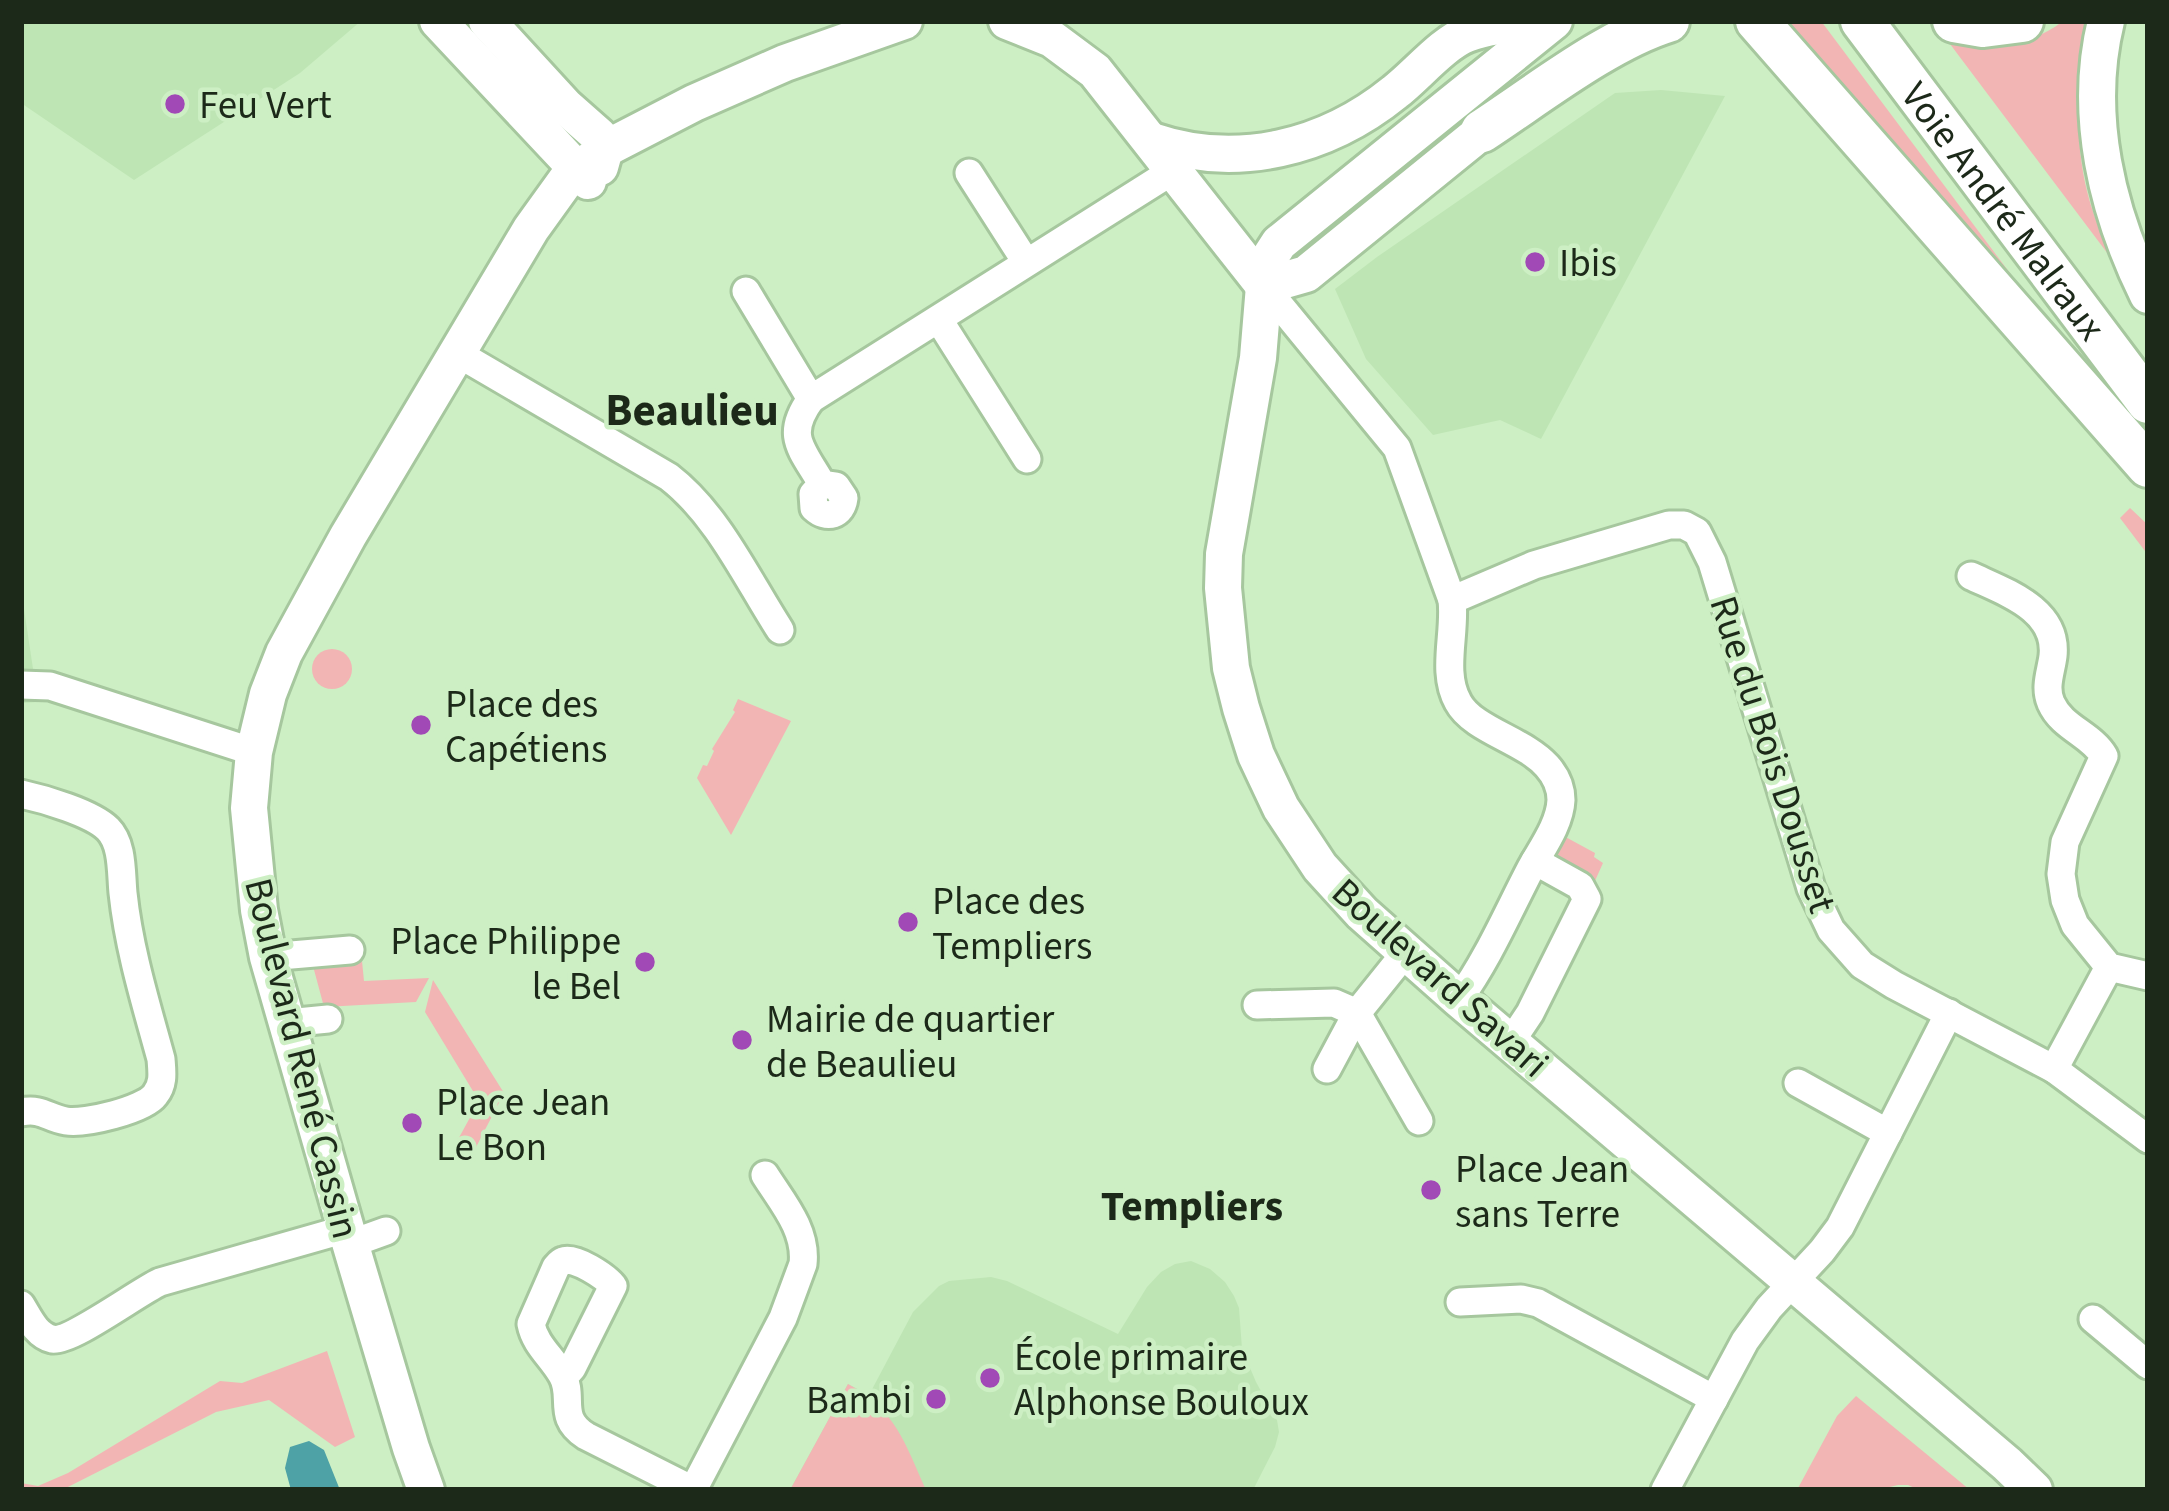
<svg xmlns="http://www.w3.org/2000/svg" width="2169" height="1511" viewBox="0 0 2169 1511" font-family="'Source Sans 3',sans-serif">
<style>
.built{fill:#bee5b4}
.green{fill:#f2b5b4}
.water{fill:#4ea2a6}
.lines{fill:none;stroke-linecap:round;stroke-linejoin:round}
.street-casing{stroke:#a6c79e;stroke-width:33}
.secondary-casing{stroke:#a6c79e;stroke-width:42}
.primary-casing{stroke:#a6c79e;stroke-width:48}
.street{stroke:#fff;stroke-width:27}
.secondary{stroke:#fff;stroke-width:36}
.primary{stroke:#fff;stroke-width:42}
.poi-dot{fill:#a149b6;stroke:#cdefc4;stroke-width:4.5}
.labels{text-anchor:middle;stroke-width:9;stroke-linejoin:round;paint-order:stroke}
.poi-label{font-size:39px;fill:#1c2919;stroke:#cdefc4;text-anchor:start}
.street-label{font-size:39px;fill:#1c2919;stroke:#cdefc4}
.neighbourhood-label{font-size:42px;font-weight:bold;fill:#1c2919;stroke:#cdefc4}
.quarter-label{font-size:45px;font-weight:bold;fill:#1c2919;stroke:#cdefc4}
</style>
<rect width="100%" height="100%" fill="#cdefc4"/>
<g class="built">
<path d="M21 21H361L300 73 134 180 21 103Z"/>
<path d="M1661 90 1725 96 1541 439 1500 420 1433 435 1366 359 1335 289 1377 257 1615 93Z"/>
<path d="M21 589 38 702 21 703Z"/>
<path d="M1191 1261 1210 1269 1225 1282 1234 1296 1239 1308 1242 1349 1256 1382 1277 1420 1279 1432 1275 1447 1253 1490H790L848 1384 869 1395 913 1312 939 1286 949 1281 991 1277 1007 1281 1118 1334 1147 1287 1161 1272 1175 1264Z"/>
</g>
<g class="green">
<path d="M1785 21H1821L2042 316Z"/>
<path d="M2063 21H2087C2079 78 2073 134 2087 191 2092 212 2101 233 2108 254L1947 40C1987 50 2029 48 2063 21Z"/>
<path d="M2130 508 2148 525V555L2120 518Z"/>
<circle cx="332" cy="669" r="20"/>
<path d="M738 699 791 721 731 835 697 778 703 765 707 766 714 751 712 749 735 712 733 710Z"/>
<path d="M1560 834 1595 853 1594 857 1603 863 1594 883 1548 857Z"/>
<path d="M362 961 364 981 429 978 416 1002 324 1007 313 966Z"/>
<path d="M433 980 504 1093 472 1155 455 1145 479 1101 425 1012Z"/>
<path d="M327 1351 355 1437 335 1447 269 1400 216 1412 62 1490H21V1483L38 1486 68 1473 220 1381 242 1383Z"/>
<path d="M848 1384C896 1411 904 1441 926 1490H790Z"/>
<path d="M1856 1396 1970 1490H1919L1908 1485H1898L1877 1490H1797L1837 1416Z"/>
</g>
<path class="water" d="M309 1441 324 1450 340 1490H291L285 1468 290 1447Z"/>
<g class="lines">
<defs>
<g id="street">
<path d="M969 173 1026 262"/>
<path d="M1264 286 1397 448 1452 600 1534 565 1669 525H1684L1697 532 1712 562 1811 888 1831 930 1862 965 1894 985 2054 1069 2148 1139"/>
<path d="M746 291 811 399 1174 170"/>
<path d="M939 320 1027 459"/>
<path d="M457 353 669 477C718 515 747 579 780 630"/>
<path d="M811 399C784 436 802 449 822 484L813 494 814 508C827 520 842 515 844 498L836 486 822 484"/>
<path d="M1971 576C2005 592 2058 609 2053 656 2051 672 2044 687 2051 703 2062 728 2091 734 2104 756L2065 842 2061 874 2065 900 2075 925 2109 967 2148 976"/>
<path d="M1452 600C1456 633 1441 672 1458 702 1473 730 1524 740 1547 766 1556 776 1561 788 1561 800 1560 824 1542 848 1531 868 1508 912 1488 959 1459 999"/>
<path d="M21 685 50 686 254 752"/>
<path d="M21 794C44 799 92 813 108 829 123 844 121 873 123 893 129 950 146 1004 161 1059 162 1072 164 1084 155 1095 144 1110 85 1124 66 1121 47 1118 43 1108 21 1112"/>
<path d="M268 957 350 950"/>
<path d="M1257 1005 1334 1003 1357 1013 1419 1121"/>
<path d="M287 1023 328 1019"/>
<path d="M1510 1043 1530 1013 1587 899 1580 886 1535 861"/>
<path d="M1327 1069 1357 1013 1406 952"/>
<path d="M2054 1069 2109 967"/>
<path d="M1798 1083 1888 1133"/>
<path d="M350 1244 386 1231"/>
<path d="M1460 1302 1521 1299 1538 1303 1714 1399"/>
<path d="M21 1305C29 1318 36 1335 52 1339 70 1343 138 1292 160 1282L346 1229"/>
<path d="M2093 1319 2148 1365"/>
<path d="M564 1377 572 1368 613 1286C606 1277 575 1256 563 1261 560 1262 558 1265 556 1267L531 1324C535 1345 552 1357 562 1375 575 1397 556 1417 586 1436L693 1490 783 1318 803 1264C807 1230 782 1202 765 1175"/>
<path d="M1665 1490 1745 1341 1769 1308 1822 1251 1840 1227 1949 1013"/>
</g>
<g id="secondary">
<path d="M438 21 588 181"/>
<path d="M487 21 565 106 599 136 605 149 600 167"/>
<path d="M1007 21 1052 39 1095 71 1264 286"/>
<path d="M1554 21 1279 243 1268 260 1264 286 1258 358 1224 554 1223 588 1231 668 1241 708 1256 755 1281 808 1320 867 1362 913 1459 999 2007 1464 2034 1490"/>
<path d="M2106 21C2083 114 2107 212 2148 295"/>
<path d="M1152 141C1237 170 1326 148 1395 92 1416 76 1443 43 1467 34 1492 24 1522 24 1549 21"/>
<path d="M1264 286 1306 274 1502 115"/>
<path d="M426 1490 411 1448 346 1229 268 957 259 910 249 808 254 752 268 694 284 653 348 536 531 229 567 179 605 149 694 103 785 63 904 21"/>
</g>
<g id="primary">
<path d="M1757 21 2148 466"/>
<path id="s1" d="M1862 21 2148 402"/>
<path d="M1954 21 1983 26 2022 21"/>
<path d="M1482 131C1537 95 1607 40 1668 21"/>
</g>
</defs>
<use href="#street" class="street-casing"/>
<use href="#secondary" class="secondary-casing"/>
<use href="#primary" class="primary-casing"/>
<use href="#street" class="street"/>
<use href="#secondary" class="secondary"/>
<use href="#primary" class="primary"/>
</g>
<g class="poi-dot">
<circle cx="175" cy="104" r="12"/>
<circle cx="1535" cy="262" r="12"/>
<circle cx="421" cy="725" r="12"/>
<circle cx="908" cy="922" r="12"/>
<circle cx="645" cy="962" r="12"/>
<circle cx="742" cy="1040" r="12"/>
<circle cx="412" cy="1123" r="12"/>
<circle cx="1431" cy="1190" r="12"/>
<circle cx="990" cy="1378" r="12"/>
<circle cx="936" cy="1399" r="12"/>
</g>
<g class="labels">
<g class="poi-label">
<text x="199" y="118">Feu Vert</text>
<text x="1559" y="276">Ibis</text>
<text x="445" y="717">Place des<tspan x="445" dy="45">Capétiens</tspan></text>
<text x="932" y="914">Place des<tspan x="932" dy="45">Templiers</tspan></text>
<text x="621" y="954" text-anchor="end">Place Philippe<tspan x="621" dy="45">le Bel</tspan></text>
<text x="766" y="1032">Mairie de quartier<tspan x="766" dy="45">de Beaulieu</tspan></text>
<text x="436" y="1115">Place Jean<tspan x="436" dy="45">Le Bon</tspan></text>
<text x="1455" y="1182">Place Jean<tspan x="1455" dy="45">sans Terre</tspan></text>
<text x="1014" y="1370">École primaire<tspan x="1014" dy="45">Alphonse Bouloux</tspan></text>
<text x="912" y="1413" text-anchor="end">Bambi</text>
</g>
<g class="street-label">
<text dy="14" stroke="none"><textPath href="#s1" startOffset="237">Voie André Malraux</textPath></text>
<text transform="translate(1774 754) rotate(72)" y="14">Rue du Bois Dousset</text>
<text transform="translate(1441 977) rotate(42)" y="14">Boulevard Savari</text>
<text transform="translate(303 1058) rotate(76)" y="14">Boulevard René Cassin</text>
</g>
<g class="neighbourhood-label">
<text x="1192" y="1220">Templiers</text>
</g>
<g class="quarter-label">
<text x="692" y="425">Beaulieu</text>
</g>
</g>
<rect width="2169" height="1511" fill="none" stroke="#1c2919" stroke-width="48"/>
</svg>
